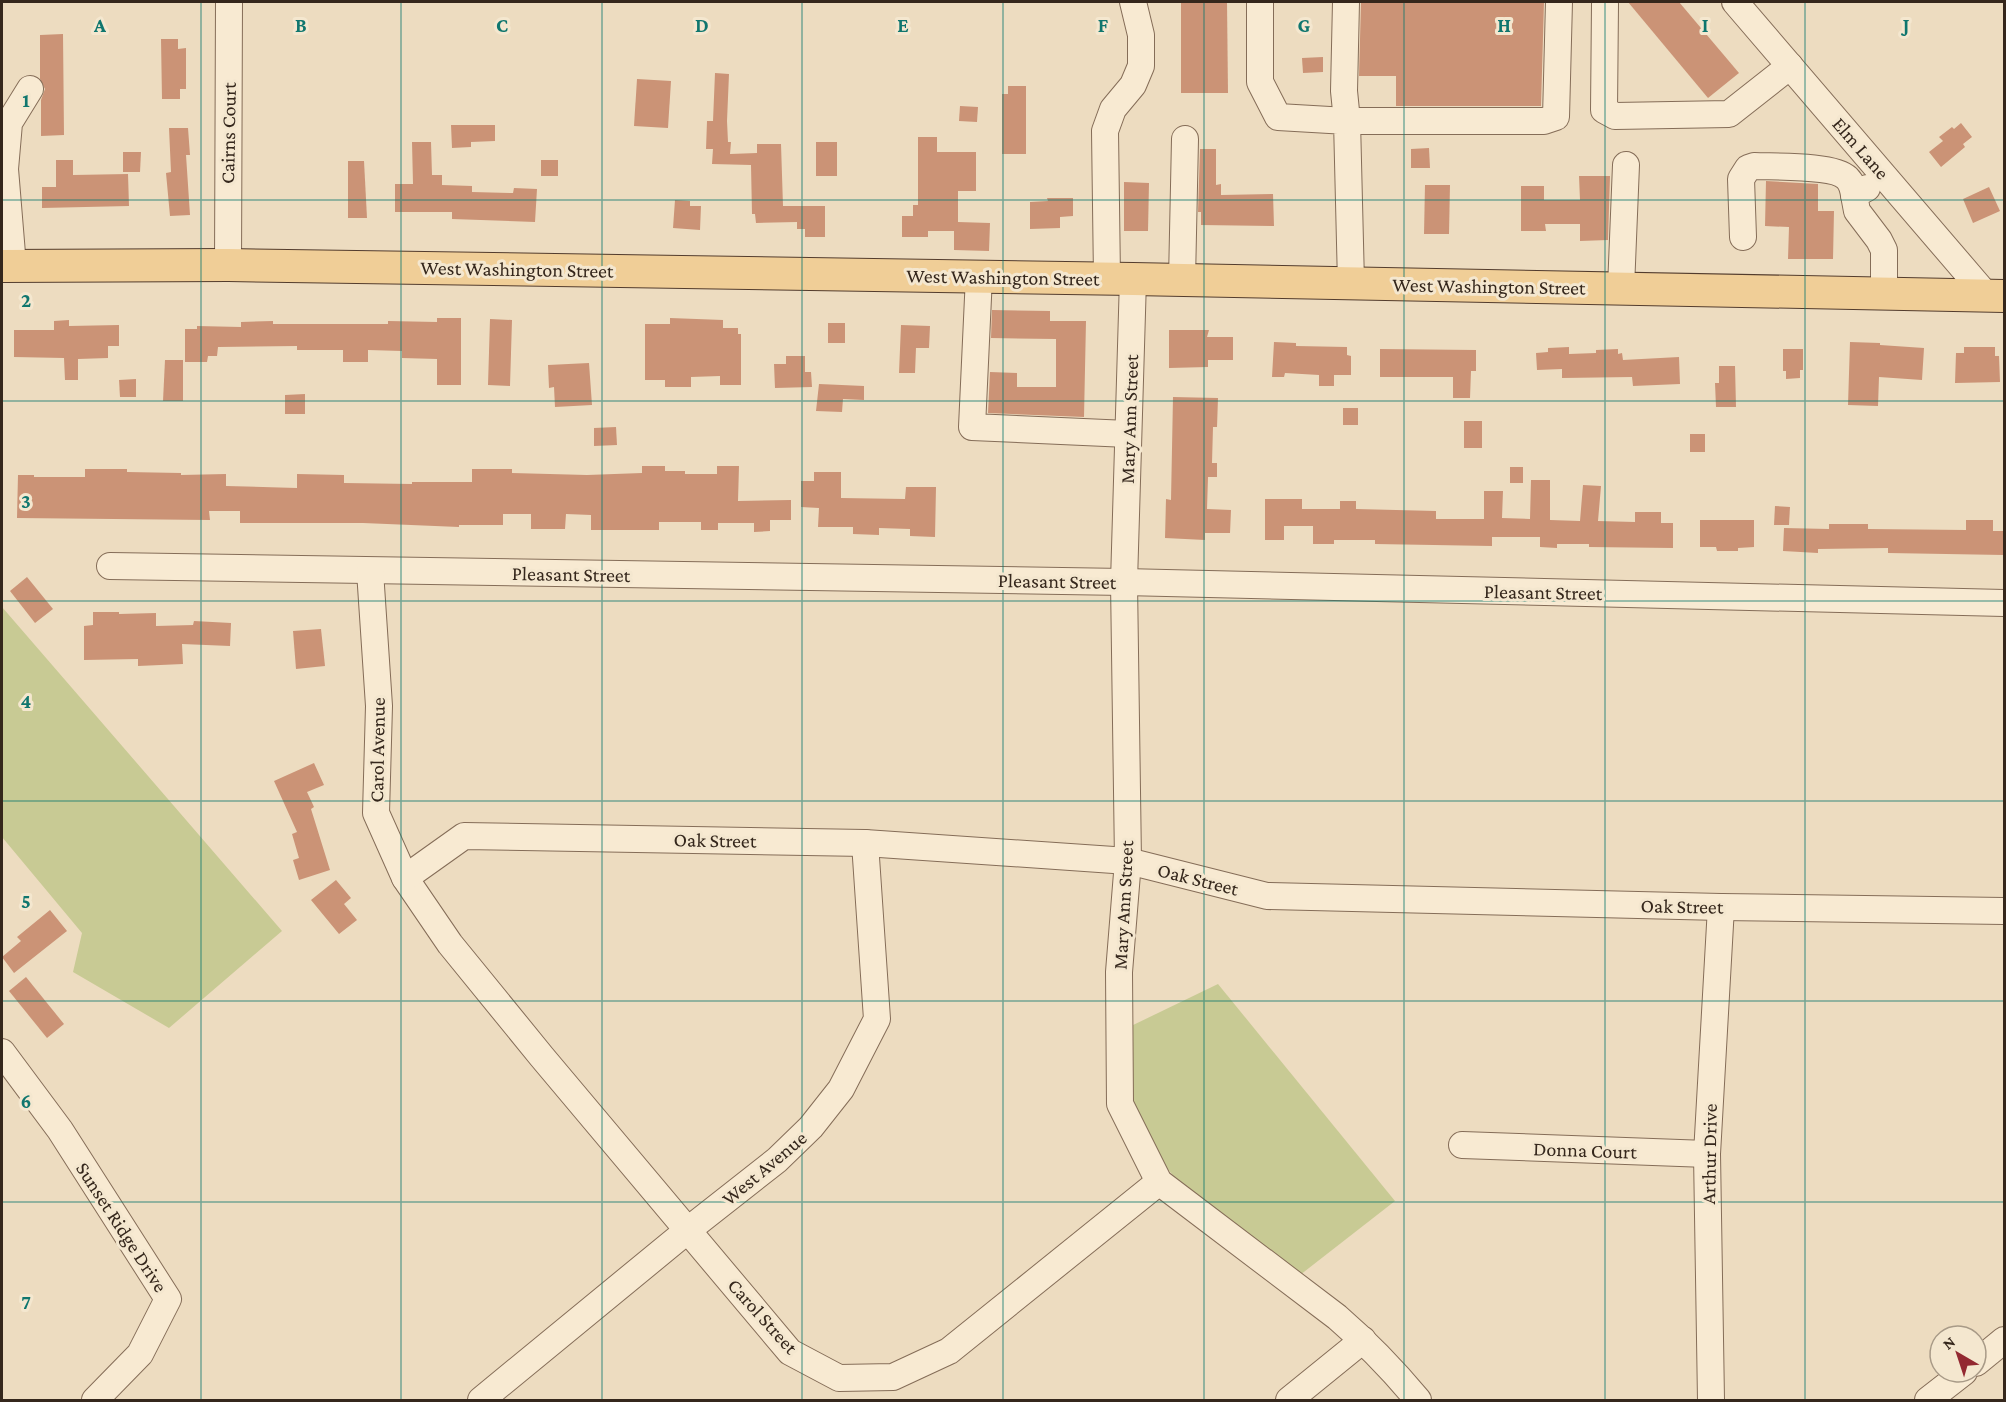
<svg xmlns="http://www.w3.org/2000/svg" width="2006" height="1402" viewBox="0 0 2006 1402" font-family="'Crimson Pro',serif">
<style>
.green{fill:#c8ca94}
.building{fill:#cb9376}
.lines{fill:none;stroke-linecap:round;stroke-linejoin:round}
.minor-casing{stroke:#856d58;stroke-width:28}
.major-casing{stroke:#533c2d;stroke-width:34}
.minor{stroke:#f8ead2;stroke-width:26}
.major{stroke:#f0ce97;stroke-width:32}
.grid{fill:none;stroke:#0f766e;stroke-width:1.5;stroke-opacity:0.55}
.labels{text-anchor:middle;stroke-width:6;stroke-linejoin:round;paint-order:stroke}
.street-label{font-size:20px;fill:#35271c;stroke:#f4e7cf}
.grid-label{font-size:20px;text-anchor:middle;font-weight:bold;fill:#0f766e;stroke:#f4e7cf;stroke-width:6;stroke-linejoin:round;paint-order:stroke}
</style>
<rect width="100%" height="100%" fill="#eddcc0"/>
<g class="green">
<path d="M2 607 282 931 169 1028 73 972 82 933 2 837Z"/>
<path d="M1218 984 1395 1201 1300 1275 1180 1184 1153 1151 1129 1105V1027Z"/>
</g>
<g class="building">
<path d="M1181 2H1227L1228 93H1181Z"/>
<path d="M1361 2H1544L1541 106H1396V76H1359Z"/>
<path d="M1628 2H1679L1739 73 1708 98Z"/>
<path d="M63 34 64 135 41 136V100L45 89 40 79V35Z"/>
<path d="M161 39H178V49L186 48V89H180V99H162Z"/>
<path d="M1323 57V72L1303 73 1302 58Z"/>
<path d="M715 73 729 74 727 121 728 142H731L730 154 757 153V144H781L783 206H825V237H805V229H797V222L756 223 755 214H752L751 165 712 164 713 149H706L707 121H713Z"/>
<path d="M637 79 671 81 668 128 634 126Z"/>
<path d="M1008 86H1026V154H1002V94H1008Z"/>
<path d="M960 106 978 107 977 122 959 121Z"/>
<path d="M1961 123 1972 137 1963 144 1965 147 1941 167 1929 152 1943 141 1939 137 1952 127 1954 129Z"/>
<path d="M451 125H495V141L471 142V147L452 148Z"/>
<path d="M169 128H188L190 155H186L190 215 170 216 166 173 171 172Z"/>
<path d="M918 137H937V152H976V191H958V222L990 223 989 251 954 250V231H928V237H902V216H913V205H918Z"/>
<path d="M412 142H431L432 175H442V185L472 186V192L513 193 514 188 537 189 535 222 452 219V212H395V184H413Z"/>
<rect x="816" y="142" width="21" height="34"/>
<path d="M1429 148 1430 168H1411V149Z"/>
<path d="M1200 149H1216V185L1221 184V195L1273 194 1274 226 1201 225V212H1198Z"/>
<path d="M123 152H141L140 172H123Z"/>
<path d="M56 160H73V175L128 174 129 206 42 208V187H56Z"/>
<rect x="541" y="160" width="17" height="16"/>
<path d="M348 161H364L367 218H348Z"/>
<path d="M1579 176H1610L1608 240 1580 241V224H1545L1546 231H1521V186H1544V200H1580Z"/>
<path d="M1766 181 1818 184V211H1834L1833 259H1788L1789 227 1765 226Z"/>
<path d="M1124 182 1149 183 1148 231H1124Z"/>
<path d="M1425 185H1450L1449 234H1424Z"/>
<path d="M1989 187 2000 211 1973 223 1963 199Z"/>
<path d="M1047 198H1073V216L1060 217V228L1030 229V202L1048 201Z"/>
<path d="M675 200 690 201V206H701L700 230 673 228Z"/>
<path d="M992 310 1050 311V321H1086L1084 417 988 413 990 372 1017 373V387H1056V339L991 338Z"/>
<path d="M437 318H461V385H437V359L402 358V351L368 350V362H343V350H297V346L218 347 217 356H208L207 362H185V329H197V326L241 327V322L273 321V324H388V321L437 322Z"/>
<path d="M670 318 723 320V328H738V334H741V385H720V376L691 377V387H665V380H645V324H670Z"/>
<path d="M490 319 512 320 510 386 488 385Z"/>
<path d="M69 320V326L119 325V346H108V358L78 359V380H65L64 358 14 357V330H54V321Z"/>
<rect x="828" y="323" width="17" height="20"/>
<path d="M901 325 930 326 929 348H916L915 373H899Z"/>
<path d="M1169 330H1209L1207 337H1233V360H1208V367L1169 368Z"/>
<path d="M1274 342 1296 343V346L1347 347V355L1351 356V375H1334V386H1319V375L1285 373 1284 377H1272Z"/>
<path d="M1850 342 1880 343V345L1924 348 1922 380 1879 377 1878 406 1848 405Z"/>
<path d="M1569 347V354L1596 353V350L1618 349V354L1622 353 1623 360 1679 357 1680 384 1633 386 1632 377 1562 378V369L1537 370 1536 353 1548 352V348Z"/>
<path d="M1964 347H1995V356H1999L2000 382 1955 383 1956 353H1964Z"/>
<path d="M1380 349 1476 350V371H1471L1470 398H1453V377H1380Z"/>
<path d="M1783 349H1803V370H1800V378L1786 379V371H1783Z"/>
<path d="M786 356H805V372H811L812 387 775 388 774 364H786Z"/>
<path d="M165 360H183V401H163Z"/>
<path d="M589 363 592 405 555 407 554 387 549 388 548 365Z"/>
<path d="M1719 366H1735L1736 407H1716L1715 383H1719Z"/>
<path d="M136 379V397H120L119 380Z"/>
<path d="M819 384 864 386V400L843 399 842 412 816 411Z"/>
<path d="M305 394V414H285V395Z"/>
<path d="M1173 397 1218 398 1217 427H1213L1212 463H1217V477H1208L1207 509 1231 510 1230 533H1205V540L1165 538 1166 499 1171 500Z"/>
<rect x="1343" y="408" width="15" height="17"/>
<rect x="1464" y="421" width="18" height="27"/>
<path d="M616 427 617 445 594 446V428Z"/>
<rect x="1690" y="434" width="15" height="18"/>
<path d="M642 466H665V471H685V474H717V466H739L738 501 791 500V520H770V531L754 532V523H718V530H701V522H659V530H591V515L566 514 565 529H531V514H503V525H459V527L363 523H240V511H209L210 520 17 518 18 475H34V477H85V469H127V472L181 473V475L226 474V486L297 488V474L344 475V483L412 484V482H472V469H512V473L587 475 642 473Z"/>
<rect x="1510" y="467" width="13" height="16"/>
<path d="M814 472H841V498L905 499 906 487H936L935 537 910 536V529L879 528V535L853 534V527H818L819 508 801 507V481H814Z"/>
<path d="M1531 480H1550V520L1580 521 1583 485 1601 486 1598 521 1635 522V512H1661V523H1673V548L1589 547V544H1557V548L1540 547V537H1492V546L1375 544V540H1334V544H1313V526H1284V540H1265V499H1302V509H1340V501H1356V509L1436 511V519H1484V491H1503L1502 518 1530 519Z"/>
<path d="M1775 506 1790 507 1789 525H1774Z"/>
<path d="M1700 520H1754V547L1738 548V551H1717L1716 547H1700Z"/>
<path d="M1966 520H1993V531H2004V555L1888 553V548L1818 549V553L1783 551 1784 528 1829 529V524H1868V529L1966 530Z"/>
<path d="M27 577 53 609 35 623 10 591Z"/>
<path d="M93 612H119V614L156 613V626L193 625 194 621 231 623 230 646 182 644 183 664 138 666V659L84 660V626L93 625Z"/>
<path d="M321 629 325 666 296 669 293 631Z"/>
<path d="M314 763 324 785 307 792 314 807 311 809 330 870 299 880 293 860 299 858 292 834 297 832 274 781Z"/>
<path d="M336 880 351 898 344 904 357 920 339 934 311 900Z"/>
<path d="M50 910 67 931 14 973 2 957 21 941 17 937Z"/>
<path d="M26 977 64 1024 47 1038 9 991Z"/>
</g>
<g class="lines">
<defs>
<g id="minor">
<path d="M1260 2V82L1278 117 1347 121 1351 283"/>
<path d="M1346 2 1344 91 1347 121H1544L1556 117 1559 2"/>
<path d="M1735 2 1987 296"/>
<path d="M1605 4 1604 110 1615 116 1729 114 1790 66"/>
<path d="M1867 188 1854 195 1857 211 1879 240 1884 250V293"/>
<path d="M1743 237 1741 179 1748 168 1754 166C1775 167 1834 165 1847 178 1852 183 1853 188 1854 195"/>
<path d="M228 265 229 2"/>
<path d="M13 266 5 169 9 123 30 89"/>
<path d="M979 276 972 427 1128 434"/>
<path d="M1107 278 1105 131 1113 109 1133 85 1141 66V35L1133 2"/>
<path d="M1133 279 1124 582 1128 861 1119 972 1120 1104 1159 1182 1337 1317C1367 1343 1393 1370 1418 1400"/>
<path d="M1182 280 1185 139"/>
<path d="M1621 288 1626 165"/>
<path d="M110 566 1124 582 2004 603"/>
<path d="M370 571 379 706 376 813 405 878 450 944 542 1057 790 1352 839 1378 893 1377 949 1351 1159 1182"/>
<path d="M405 878 464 836 865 843 1128 861 1267 896 1721 907 2004 911"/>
<path d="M2 1052 60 1130 168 1299 140 1354 95 1400"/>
<path d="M1462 1145 1707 1154"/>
<path d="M1976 1363 2004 1340"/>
<path d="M481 1400 688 1230 777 1160 811 1127 841 1089 877 1019 865 843"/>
<path d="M1289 1400 1363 1340"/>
<path d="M1711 1400 1707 1154 1721 907"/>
<path d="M1928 1400 1964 1372"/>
</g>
<path id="major" d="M2 266 228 265 1133 279 2004 296"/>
</defs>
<use href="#minor" class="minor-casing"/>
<use href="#major" class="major-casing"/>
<use href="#minor" class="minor"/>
<use href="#major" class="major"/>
</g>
<path class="grid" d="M201 2V1400M401 2V1400M602 2V1400M802 2V1400M1003 2V1400M1204 2V1400M1404 2V1400M1605 2V1400M1805 2V1400M2 200H2004M2 401H2004M2 601H2004M2 801H2004M2 1001H2004M2 1202H2004"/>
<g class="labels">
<g class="street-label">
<text transform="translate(228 133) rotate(-89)" y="7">Cairns Court</text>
<text transform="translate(1861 148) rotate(49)" y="7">Elm Lane</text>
<text transform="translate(517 269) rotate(1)" y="7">West Washington Street</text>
<text transform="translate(1003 277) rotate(1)" y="7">West Washington Street</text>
<text transform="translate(1489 286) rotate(1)" y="7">West Washington Street</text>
<text transform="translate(1129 419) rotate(-88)" y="7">Mary Ann Street</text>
<text transform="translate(571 574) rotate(1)" y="7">Pleasant Street</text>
<text transform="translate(1057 581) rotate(1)" y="7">Pleasant Street</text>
<text transform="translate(1543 592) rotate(1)" y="7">Pleasant Street</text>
<text transform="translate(377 750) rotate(-89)" y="7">Carol Avenue</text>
<text transform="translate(715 840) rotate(1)" y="7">Oak Street</text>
<text transform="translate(1198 879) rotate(14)" y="7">Oak Street</text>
<text transform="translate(1123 905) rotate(-87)" y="7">Mary Ann Street</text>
<text transform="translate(1682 906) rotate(1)" y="7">Oak Street</text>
<text transform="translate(1585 1150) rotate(2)" y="7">Donna Court</text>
<text transform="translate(1709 1154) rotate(-89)" y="7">Arthur Drive</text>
<text transform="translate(764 1168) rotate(-40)" y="7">West Avenue</text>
<text transform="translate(122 1227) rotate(57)" y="7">Sunset Ridge Drive</text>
<text transform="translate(763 1316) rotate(48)" y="7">Carol Street</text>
</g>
</g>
<g class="grid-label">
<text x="100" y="32">A</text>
<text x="301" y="32">B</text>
<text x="502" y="32">C</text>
<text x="702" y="32">D</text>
<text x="903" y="32">E</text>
<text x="1103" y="32">F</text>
<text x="1304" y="32">G</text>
<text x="1504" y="32">H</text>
<text x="1705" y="32">I</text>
<text x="1906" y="32">J</text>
<text x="26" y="107">1</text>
<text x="26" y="307">2</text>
<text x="26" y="508">3</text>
<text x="26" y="708">4</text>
<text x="26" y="908">5</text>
<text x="26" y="1108">6</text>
<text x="26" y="1309">7</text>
</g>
<rect width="2006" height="1402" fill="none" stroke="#35271c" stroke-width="6"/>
<g transform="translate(1958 1354) rotate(321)"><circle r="28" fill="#f4e7cf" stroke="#a89a87" stroke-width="1.5"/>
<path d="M0-4.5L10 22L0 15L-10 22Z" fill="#932931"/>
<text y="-9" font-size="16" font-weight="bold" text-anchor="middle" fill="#35271c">N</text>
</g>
</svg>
